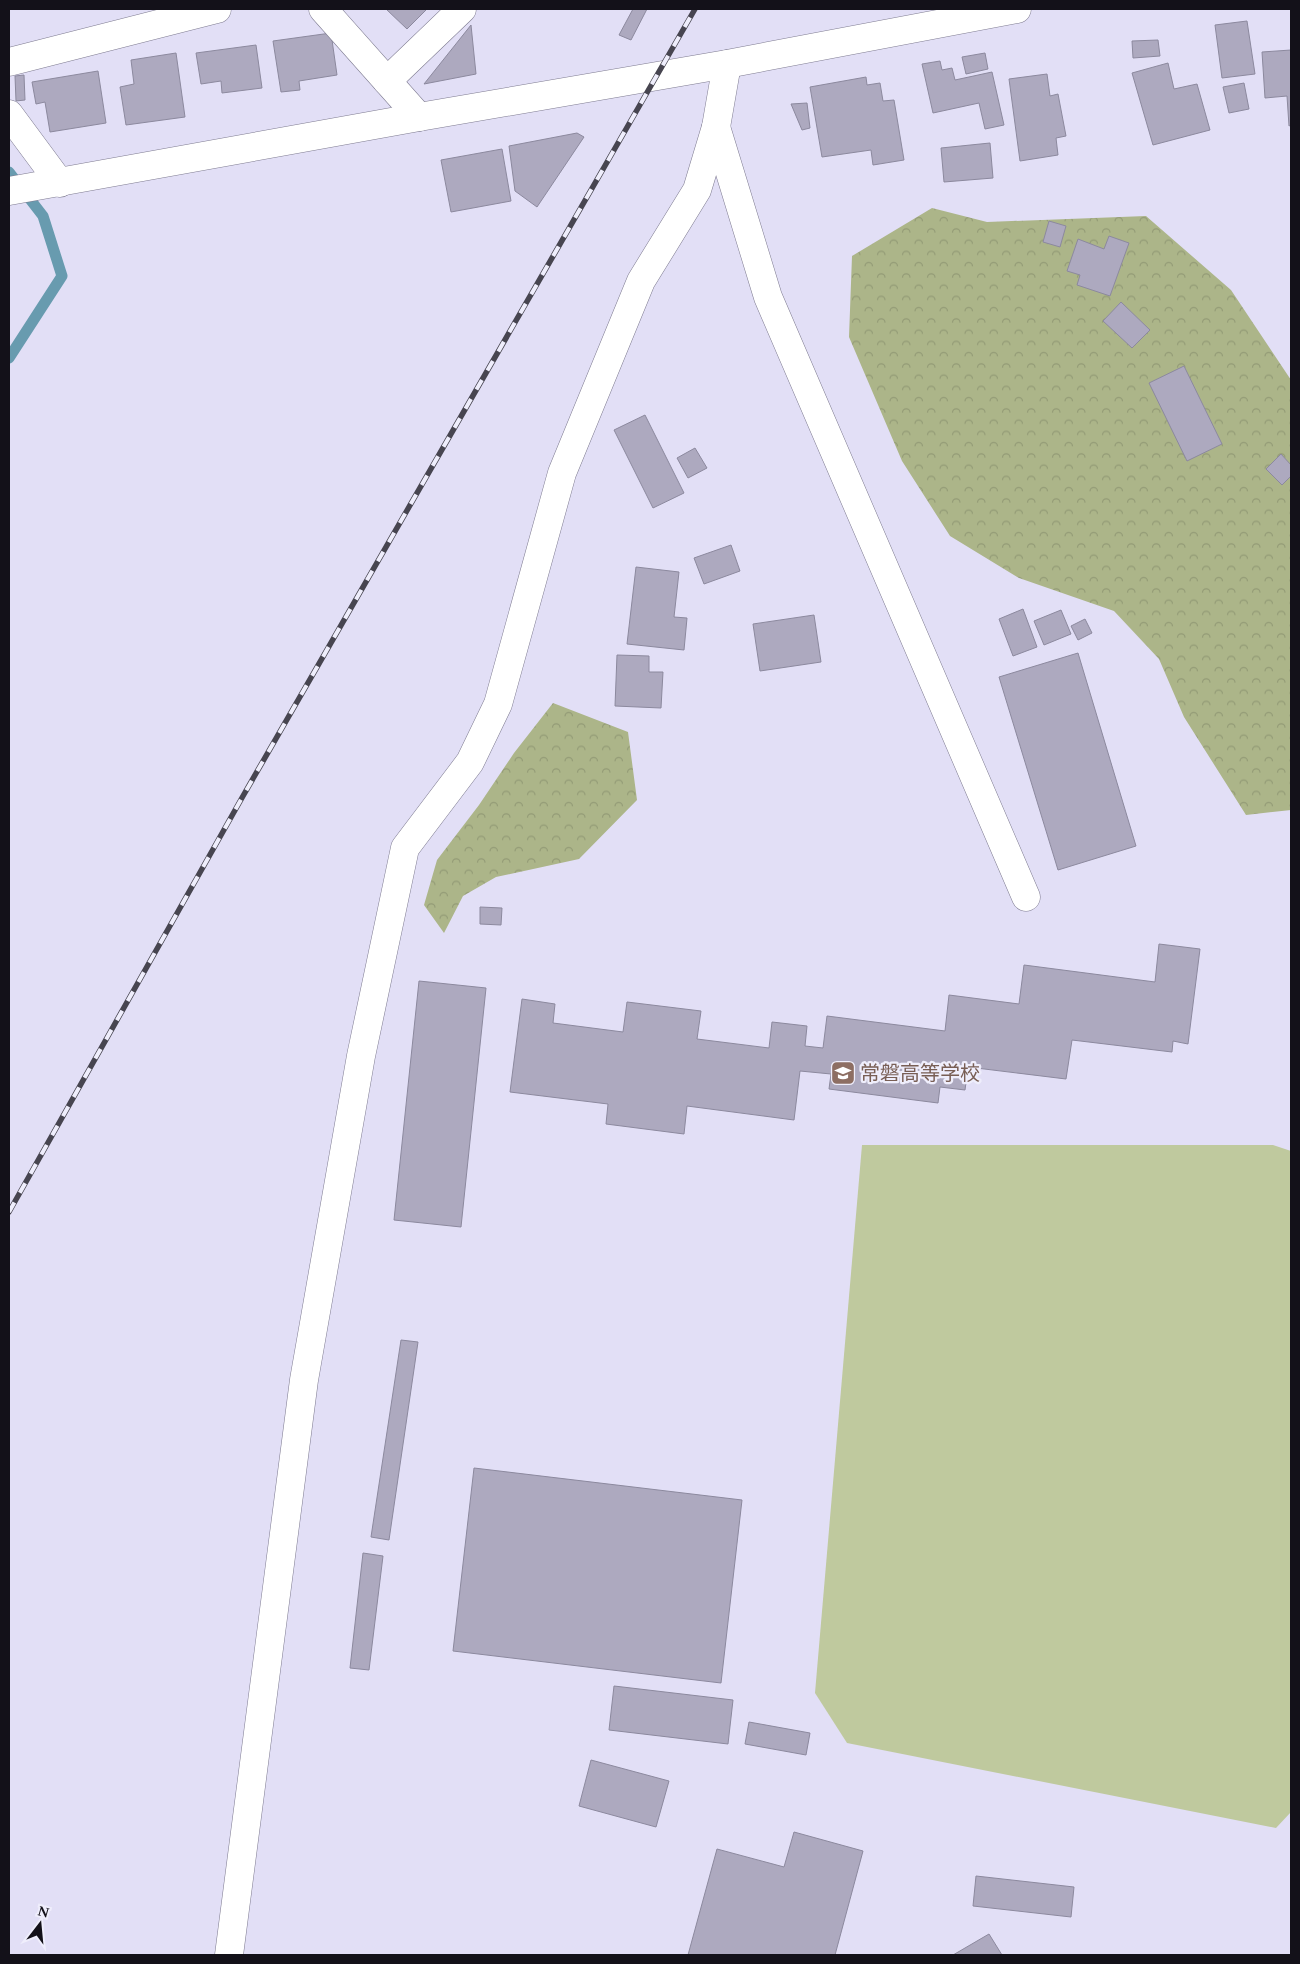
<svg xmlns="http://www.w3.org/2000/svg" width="1300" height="1964" viewBox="0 0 1300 1964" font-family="Spectral,'Noto Sans JP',serif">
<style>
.forest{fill:url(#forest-crowns)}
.pitch{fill:#bfc99e}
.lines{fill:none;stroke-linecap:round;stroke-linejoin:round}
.stream{stroke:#689baf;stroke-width:11}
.building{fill:#ada9bf;stroke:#8c899e}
.minor-casing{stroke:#7e7b90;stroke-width:29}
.minor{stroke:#fff;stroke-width:28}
.rail-casing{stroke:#474550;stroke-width:5.5}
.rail{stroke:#efeefc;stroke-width:4;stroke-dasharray:11;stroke-linecap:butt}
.labels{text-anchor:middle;stroke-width:4.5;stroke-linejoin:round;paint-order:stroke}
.education-label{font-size:20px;fill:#785e54;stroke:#efeefc;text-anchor:start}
</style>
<defs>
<pattern id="forest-crowns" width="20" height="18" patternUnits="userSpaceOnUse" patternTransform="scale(1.25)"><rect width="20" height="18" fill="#acb589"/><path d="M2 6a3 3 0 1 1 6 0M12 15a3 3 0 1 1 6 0" fill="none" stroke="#939b76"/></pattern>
</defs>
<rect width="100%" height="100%" fill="#e2dff6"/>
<g class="forest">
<path d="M932 208 987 222 1146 216 1231 290 1291 380V810L1246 815 1184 717 1159 659 1114 611 1019 578 950 536 902 461 849 337 852 256Z"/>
<path d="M553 703 628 732 637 800 579 859 496 877 463 896 444 933 424 905 437 860 479 805 514 753Z"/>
</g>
<path class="pitch" d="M862 1145H1273L1291 1151V1812L1276 1828 847 1743 815 1693Z"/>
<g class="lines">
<path class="stream" d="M9 172 43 216 62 276 9 358"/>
</g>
<g class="building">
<path d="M386 9H427L407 29Z"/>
<path d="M633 9H647L631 40 619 35Z"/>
<path d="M1247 21 1255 74 1222 78 1215 25Z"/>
<path d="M471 25 476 74 424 84Z"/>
<path d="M331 33 337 75 299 81 300 90 281 92 273 41Z"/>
<path d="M1158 40 1160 56 1133 58 1132 41Z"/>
<path d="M256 45 262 88 222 93 221 81 201 84 196 53Z"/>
<path d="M1291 50V125L1289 126 1287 96 1265 98 1262 52Z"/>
<path d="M176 53 185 117 126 125 120 87 134 84 131 60Z"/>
<path d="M985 53 988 69 966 74 962 57Z"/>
<path d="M940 61 942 70 952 68 955 80 992 72 1004 125 985 129 979 103 933 113 922 64Z"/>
<path d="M1168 63 1174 89 1197 84 1210 130 1153 145 1132 73Z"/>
<path d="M98 71 106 123 50 132 45 102 36 104 32 82Z"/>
<path d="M1047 74 1050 96 1058 94 1066 136 1056 138 1058 155 1020 161 1009 79Z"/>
<path d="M24 75 25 100 16 101 15 76Z"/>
<path d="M866 77 867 85 880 83 883 101 894 100 904 160 873 165 871 150 822 157 810 87Z"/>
<path d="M1244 83 1249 109 1229 113 1223 87Z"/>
<path d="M807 103 810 128 802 130 791 104Z"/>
<path d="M577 133 584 137 537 207 515 191 509 146Z"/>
<path d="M990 143 993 178 944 182 941 148Z"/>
<path d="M502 149 511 201 451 212 441 160Z"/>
<path d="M1049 221 1066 226 1060 247 1043 242Z"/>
<path d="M1109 236 1129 243 1110 296 1077 285 1080 275 1067 271 1078 239 1104 249Z"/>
<path d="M1121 302 1150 330 1132 348 1103 321Z"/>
<path d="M1184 366 1222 444 1187 461 1149 383Z"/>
<path d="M645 415 684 493 653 508 614 430Z"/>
<path d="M695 448 707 468 688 478 677 458Z"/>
<path d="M1281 454 1291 465V476L1282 485 1266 469Z"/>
<path d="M731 545 740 571 704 584 694 558Z"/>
<path d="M636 567 679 572 674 617 687 618 684 650 627 644Z"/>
<path d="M1023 609 1037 647 1013 656 999 619Z"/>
<path d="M1061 610 1071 634 1044 645 1034 621Z"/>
<path d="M814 615 821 662 760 671 753 624Z"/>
<path d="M1085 619 1092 633 1078 640 1071 626Z"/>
<path d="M1078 653 1136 846 1058 870 999 677Z"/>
<path d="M617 655 649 656V672H663L661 708 615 706Z"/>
<path d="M480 907 502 908 501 925 480 924Z"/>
<path d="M1159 944 1200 949 1188 1044 1173 1041 1172 1052 1072 1040 1066 1079 968 1067 965 1090 940 1087 938 1103 829 1089 831 1074 800 1071 794 1120 687 1106 684 1134 606 1124 608 1104 510 1092 522 999 555 1004 553 1023 623 1032 627 1002 701 1011 697 1039 769 1048 772 1022 807 1026 805 1046 823 1048 827 1016 945 1031 949 995 1019 1004 1024 965 1155 982Z"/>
<path d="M419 981 486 988 461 1227 394 1220Z"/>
<path d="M401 1340 418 1342 389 1540 371 1537Z"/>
<path d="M474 1468 742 1500 721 1683 453 1651Z"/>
<path d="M363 1553 383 1556 369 1670 350 1668Z"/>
<path d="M614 1686 733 1700 728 1744 609 1730Z"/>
<path d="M749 1722 810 1733 806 1755 745 1744Z"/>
<path d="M591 1760 669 1781 656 1827 579 1806Z"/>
<path d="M794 1832 863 1851 835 1955H688L717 1849 784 1867Z"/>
<path d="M976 1876 1074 1887 1071 1917 973 1906Z"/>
<path d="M989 1934 1002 1955H953Z"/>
</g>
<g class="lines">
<defs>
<g id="minor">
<path d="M323 9 419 117"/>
<path d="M9 62 217 9"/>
<path d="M387 81 462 9"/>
<path d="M9 114 60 183"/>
<path d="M716 127 768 297 1026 897"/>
<path d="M9 191 419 117 727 64 1017 9"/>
<path d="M229 1955 304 1380 361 1056 405 848 470 762 498 704 562 473 641 281 697 190 716 127 727 64"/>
</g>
</defs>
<use href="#minor" class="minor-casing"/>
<use href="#minor" class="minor"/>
<defs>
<path id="rail" d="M9 1212 243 796 695 9"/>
</defs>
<use href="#rail" class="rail-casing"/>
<use href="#rail" class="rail"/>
</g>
<defs>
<symbol id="school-square" viewBox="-11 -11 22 22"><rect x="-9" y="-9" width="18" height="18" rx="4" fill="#8d6e63" stroke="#efeefc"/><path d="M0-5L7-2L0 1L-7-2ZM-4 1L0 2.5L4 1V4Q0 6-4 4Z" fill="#fff"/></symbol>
</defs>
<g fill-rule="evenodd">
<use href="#school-square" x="829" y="1059" width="28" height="28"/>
</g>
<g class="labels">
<g class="education-label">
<text x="860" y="1080">常磐高等学校</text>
</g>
</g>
<rect width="1300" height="1964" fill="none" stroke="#131119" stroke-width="20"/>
<g transform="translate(40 1924) rotate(16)" stroke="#efeefc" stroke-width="4" paint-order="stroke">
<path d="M0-4L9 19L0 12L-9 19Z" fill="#131119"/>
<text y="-8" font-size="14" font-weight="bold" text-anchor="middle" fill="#131119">N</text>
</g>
</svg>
